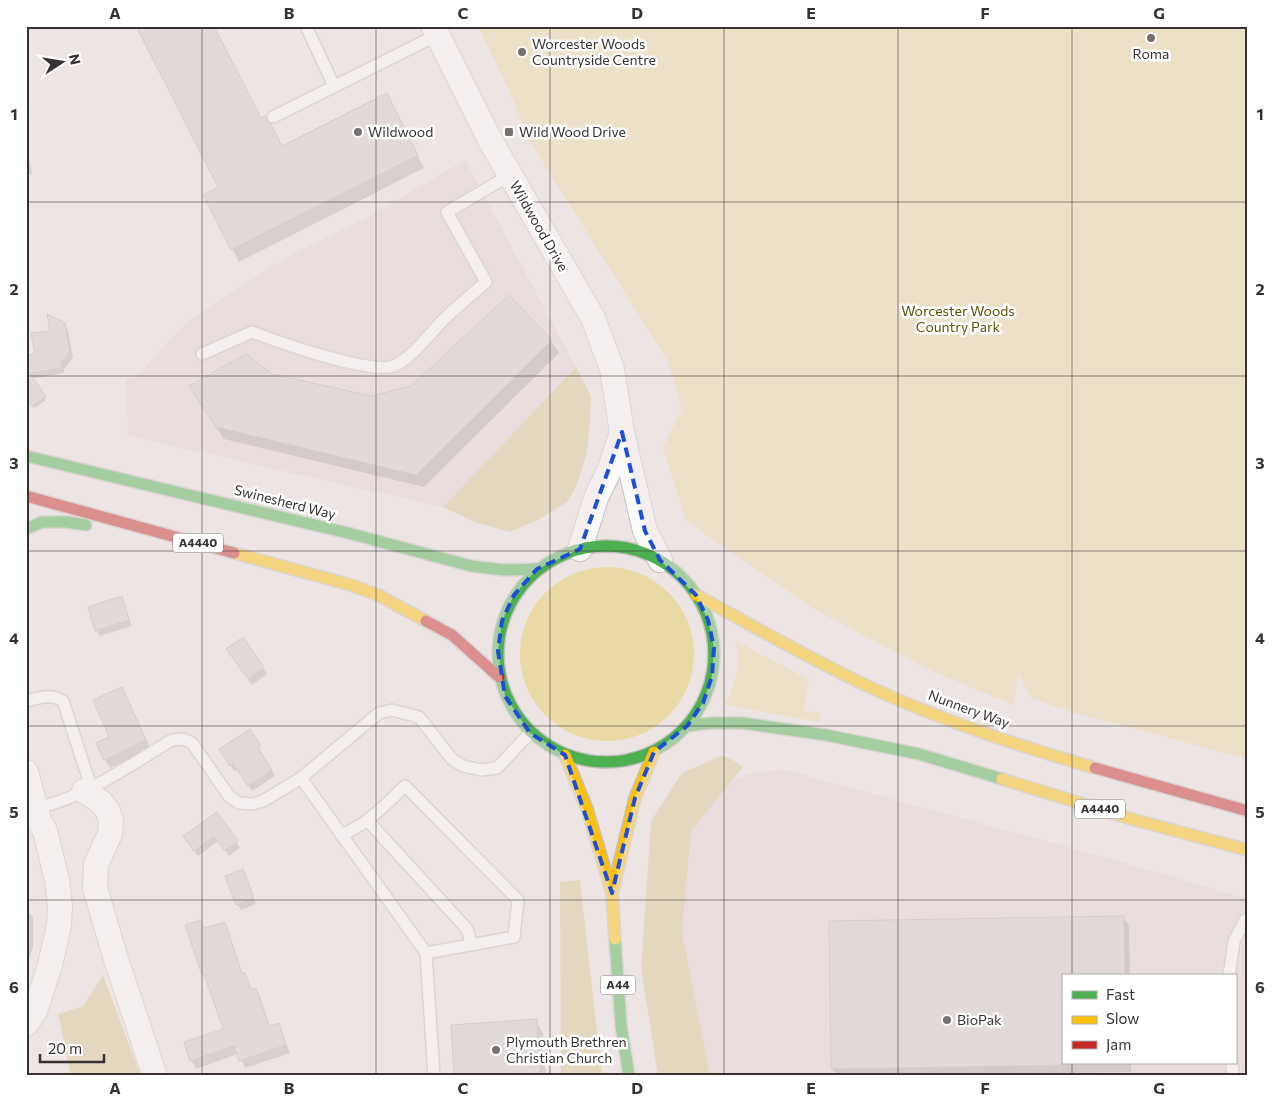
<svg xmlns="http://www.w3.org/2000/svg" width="1274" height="1102" viewBox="0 0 1274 1102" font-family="Commissioner,sans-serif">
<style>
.built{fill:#e4d6d4;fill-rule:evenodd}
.green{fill:#eadaa6}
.forest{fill:#daca95}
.shadow{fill:#0003}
.building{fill:#d2cdcd;stroke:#b6b1b1}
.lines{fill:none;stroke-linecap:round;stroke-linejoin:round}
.lane-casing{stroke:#c6c1c0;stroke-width:14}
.street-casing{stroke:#c6c1c0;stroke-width:26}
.fast-casing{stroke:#c6c1c0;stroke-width:14}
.slow-casing{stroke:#c6c1c0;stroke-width:14}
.jam-casing{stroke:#c6c1c0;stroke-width:14}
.lane{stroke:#fcfbfb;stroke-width:11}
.street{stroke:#fcfbfb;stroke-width:24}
.fast{stroke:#4caf50;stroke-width:11}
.slow{stroke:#ffc107;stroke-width:11}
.jam{stroke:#c62828;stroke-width:11}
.marked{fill:none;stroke:#1d4ed8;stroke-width:4;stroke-dasharray:10 6;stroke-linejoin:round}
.grid{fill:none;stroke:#373231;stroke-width:1;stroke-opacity:0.55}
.poi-dot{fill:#767170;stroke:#fff;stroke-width:2}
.labels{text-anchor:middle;stroke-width:5;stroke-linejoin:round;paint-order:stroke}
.shield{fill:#fff;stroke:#73706f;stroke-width:1}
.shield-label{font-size:12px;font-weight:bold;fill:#373231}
.poi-label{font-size:14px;fill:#373231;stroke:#fff;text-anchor:start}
.street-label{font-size:14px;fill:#373231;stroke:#fff}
.park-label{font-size:14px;fill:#615103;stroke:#fff}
.neatline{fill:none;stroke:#373231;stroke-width:2}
.grid-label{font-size:16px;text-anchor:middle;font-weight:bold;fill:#373231}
</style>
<rect width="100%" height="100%" fill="#ece5e4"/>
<g class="built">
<path d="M465 160 576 367 443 507 128 436 126 380 136 377 182 327 193 318 285 258 370 216Z"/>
<path d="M786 770 1097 855 1248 899V1076H706L680 960 677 868 697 806 719 785 755 772ZM1063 976H1235V1063H1063Z"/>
</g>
<g class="green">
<path d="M478 26H1248V759L1064 710 1032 698 1018 673 1014 705 936 673 815 610 686 521 663 447 682 409 667 360 529 140 509 90Z"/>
<circle cx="607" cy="654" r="87"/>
<path d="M735 640 809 680 804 710 820 713 819 722 725 705C735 685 741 663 735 640Z"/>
</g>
<g class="forest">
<path d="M576 367 591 396 590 420 587 453 576 487 567 502 538 520 510 532 474 522 443 507Z"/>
<path d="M721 756 730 758 743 767 691 831 682 932 710 1076H658L641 968 651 821 682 773Z"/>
<path d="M580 880 602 1076H561L560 882Z"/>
<path d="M103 975 140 1074V1076H71L58 1014 83 1006Z"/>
</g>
<g class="shadow">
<path d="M393 107 424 168 239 262 205 195 219 188 261 120 265 117 282 147Z"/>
<path d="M26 146 32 174 26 175Z"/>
<path d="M509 297 551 341 559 353 424 487 224 439 198 399 271 375 371 397 412 387Z"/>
<path d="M64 324 68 331 73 358 64 369V373L29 379 26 375 36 355 51 332Z"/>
<path d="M36 383 46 400 34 408 26 396Z"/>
<path d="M121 598 132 626 100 636 96 630Z"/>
<path d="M242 638 267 674 252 685 231 655Z"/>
<path d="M122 688 151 750 110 768 105 759Z"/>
<path d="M249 731 275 776 252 791 238 769 234 771 221 749Z"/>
<path d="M217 814 240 848 229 856 218 841 198 856 188 842Z"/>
<path d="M246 877 256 904 241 910 237 904Z"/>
<path d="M26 909 27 913H30L33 918V947L26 969Z"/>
<path d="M1123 917 1129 926 1130 976H1063V1063H1131V1072L837 1076 832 1068Z"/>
<path d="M200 921 205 929 224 923 228 931 243 975H245L252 991 256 990 260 997 270 1027 278 1024 290 1053 245 1068 238 1054 196 1069 192 1061 186 1043 224 1030 208 982 203 974Z"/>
<path d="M536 1021 543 1033 546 1076H455Z"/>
</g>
<g class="building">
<path d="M136 26H214L261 118 266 116 267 121 271 124 282 146 387 93 418 155 231 250 203 195 218 187Z"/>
<path d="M509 295 552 340 416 475 216 427 189 386 246 354 272 374 371 396 411 386Z"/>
<path d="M47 314 65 323 70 351 61 363 62 368 30 373 46 397 32 406 26 397V355L35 354 31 333 50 331Z"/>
<path d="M122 596 129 620 95 631 88 607Z"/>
<path d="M243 637 264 667 248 679 226 649Z"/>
<path d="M122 687 146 740 104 760 96 743 109 737 93 700Z"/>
<path d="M250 729 261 746 258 748 272 770 248 786 233 764 230 766 219 749Z"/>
<path d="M217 812 238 841 225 851 214 836 194 851 183 836Z"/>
<path d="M243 869 254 898 236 905 225 876Z"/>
<path d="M1124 916 1125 976H1063V1065L831 1069 829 921Z"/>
<path d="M201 920 204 928 225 922 242 974 245 973 251 990 256 988 269 1026 279 1023 286 1045 239 1061 234 1046 190 1061 184 1042 223 1029 204 974 202 975 185 925Z"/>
<path d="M537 1019 541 1076H454L451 1025Z"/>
</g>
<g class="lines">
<defs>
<g id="lane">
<path d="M306 26 334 86"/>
<path d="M273 117 437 35"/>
<path d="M202 354 252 332C276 341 376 377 396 365 414 355 429 335 443 320 457 307 472 294 486 282L447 212 510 175"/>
<path d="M26 701C39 698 51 693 63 701L91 787"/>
<path d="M301 778 426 953 434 1076"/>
<path d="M44 806C87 796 133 763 172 740L183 739 192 743 229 796 239 803 252 804 263 801 301 778 379 713 392 710 419 717 452 759 463 766 481 770 497 768 530 733"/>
<path d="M368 821 467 929 472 945"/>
<path d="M341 835C367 825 385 805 405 786L518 900 514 937 426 953"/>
<path d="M1229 976 1234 941 1245 920 1248 919"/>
<path d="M1232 1063 1233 1076"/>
</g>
<g id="street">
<path d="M433 26 490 140 593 318 612 369 622 432 645 531 660 560"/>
<path d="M580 549 596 498 609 471 622 432"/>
<path d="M26 772 39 820 45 831 57 880 60 906 59 925 50 965 35 1011 26 1024"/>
<path d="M84 791 101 802 108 811 111 821 110 834 96 864 95 888 115 956 155 1076"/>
</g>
<g id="fast">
<path d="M26 456 352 534 471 566 504 570 537 569"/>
<path d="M26 529 42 522H67L86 525"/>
<circle cx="606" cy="654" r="108"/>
<path d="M687 726 710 723H742L826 735 919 754 1002 779"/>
<path d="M615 939 621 1025 629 1076"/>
</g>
<g id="slow">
<path d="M234 553 351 585 378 595 426 621"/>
<path d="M696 595C755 627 813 661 874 689 945 722 1020 746 1095 768"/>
<path d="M565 755 587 809 612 893 615 939"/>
<path d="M1002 779 1135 820 1248 850"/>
<path d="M613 889 635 798 654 752"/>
</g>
<g id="jam">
<path d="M26 496 234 553"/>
<path d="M426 621 452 635 499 677"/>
<path d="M1095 768 1248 811"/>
</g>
</defs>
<use href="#lane" class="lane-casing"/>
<use href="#street" class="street-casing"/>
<use href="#fast" class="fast-casing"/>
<use href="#slow" class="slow-casing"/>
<use href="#jam" class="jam-casing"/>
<use href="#lane" class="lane"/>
<use href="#street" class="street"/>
<use href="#fast" class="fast"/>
<use href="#slow" class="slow"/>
<use href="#jam" class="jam"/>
</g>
<path d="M0 0H1274V1102H0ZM622 432 645 531 660 560 696 595 708 620 714 648 712 676 703 703 687 726 654 752 635 798 612 893 565 755 530 733 505 696 498 651 502 621 514 595 537 569 580 549Z" fill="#ece5e4" fill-opacity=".55" fill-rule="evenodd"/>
<path class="marked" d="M622 432 645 531 660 560 696 595 708 620 714 648 712 676 703 703 687 726 654 752 635 798 612 893 565 755 530 733 505 696 498 651 502 621 514 595 537 569 580 549Z"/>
<path class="grid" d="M202 26V1076M376 26V1076M550 26V1076M724 26V1076M898 26V1076M1072 26V976M26 202H1248M26 376H1248M26 551H1248M26 726H1248M26 900H1248M1072 1063V1076"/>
<g class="poi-dot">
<circle cx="1151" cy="38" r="5"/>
<circle cx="522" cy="52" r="5"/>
<circle cx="358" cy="132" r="5"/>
<rect x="504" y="127" width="10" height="10" rx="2.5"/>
<circle cx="947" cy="1020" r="5"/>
<circle cx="496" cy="1050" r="5"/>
</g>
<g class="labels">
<g class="shield">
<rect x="173" y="533.5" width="50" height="19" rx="4"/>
<rect x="1075" y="799.5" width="50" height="19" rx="4"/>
<rect x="600.5" y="975.5" width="35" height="19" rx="4"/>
</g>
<g class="shield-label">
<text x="198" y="547">A4440</text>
<text x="1100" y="813">A4440</text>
<text x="618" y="989">A44</text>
</g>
<g class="poi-label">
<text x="532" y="49">Worcester Woods<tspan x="532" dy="16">Countryside Centre</tspan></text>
<text x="1151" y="59" text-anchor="middle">Roma</text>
<text x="368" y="137">Wildwood</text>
<text x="519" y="137">Wild Wood Drive</text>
<text x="957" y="1025">BioPak</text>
<text x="506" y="1047">Plymouth Brethren<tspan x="506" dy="16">Christian Church</tspan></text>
</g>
<g class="street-label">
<text transform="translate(539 226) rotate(60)" y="5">Wildwood Drive</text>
<text transform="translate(285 502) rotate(14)" y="5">Swinesherd Way</text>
<text transform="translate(969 709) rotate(20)" y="5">Nunnery Way</text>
</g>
<g class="park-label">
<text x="958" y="316">Worcester Woods<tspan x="958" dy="16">Country Park</tspan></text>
</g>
</g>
<rect width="1274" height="1102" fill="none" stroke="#ffffff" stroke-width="55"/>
<rect x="1062" y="974" width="175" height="90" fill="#ffffff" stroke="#afadad"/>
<rect x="1072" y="991" width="25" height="8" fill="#4caf50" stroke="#afadad"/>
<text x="1106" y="1000" font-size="15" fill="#373231">Fast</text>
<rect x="1072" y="1016" width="25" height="8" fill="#ffc107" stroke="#afadad"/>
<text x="1106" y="1024" font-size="15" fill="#373231">Slow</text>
<rect x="1072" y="1041" width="25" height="8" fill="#c62828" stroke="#afadad"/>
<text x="1106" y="1050" font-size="15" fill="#373231">Jam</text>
<g transform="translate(62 62) rotate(78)" stroke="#ffffff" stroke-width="4" paint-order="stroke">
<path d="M0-4L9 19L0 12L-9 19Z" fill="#373231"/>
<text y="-8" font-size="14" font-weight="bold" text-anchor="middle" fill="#373231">N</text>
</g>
<path d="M40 1054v8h64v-8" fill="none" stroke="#373231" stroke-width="2.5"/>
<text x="48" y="1054" font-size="15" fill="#373231" stroke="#ffffff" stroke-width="4" paint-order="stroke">20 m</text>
<rect x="28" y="28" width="1218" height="1046" class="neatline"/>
<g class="grid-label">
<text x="115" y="19">A</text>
<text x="289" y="19">B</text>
<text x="463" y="19">C</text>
<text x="637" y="19">D</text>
<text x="811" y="19">E</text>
<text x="985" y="19">F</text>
<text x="1159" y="19">G</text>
<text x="14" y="120">1</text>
<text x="1260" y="120">1</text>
<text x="14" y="295">2</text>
<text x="1260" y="295">2</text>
<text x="14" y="469">3</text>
<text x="1260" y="469">3</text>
<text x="14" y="644">4</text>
<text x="1260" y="644">4</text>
<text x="14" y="818">5</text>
<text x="1260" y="818">5</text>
<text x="14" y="993">6</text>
<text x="1260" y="993">6</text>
<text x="115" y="1094">A</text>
<text x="289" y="1094">B</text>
<text x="463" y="1094">C</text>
<text x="637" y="1094">D</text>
<text x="811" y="1094">E</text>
<text x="985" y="1094">F</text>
<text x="1159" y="1094">G</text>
</g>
</svg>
